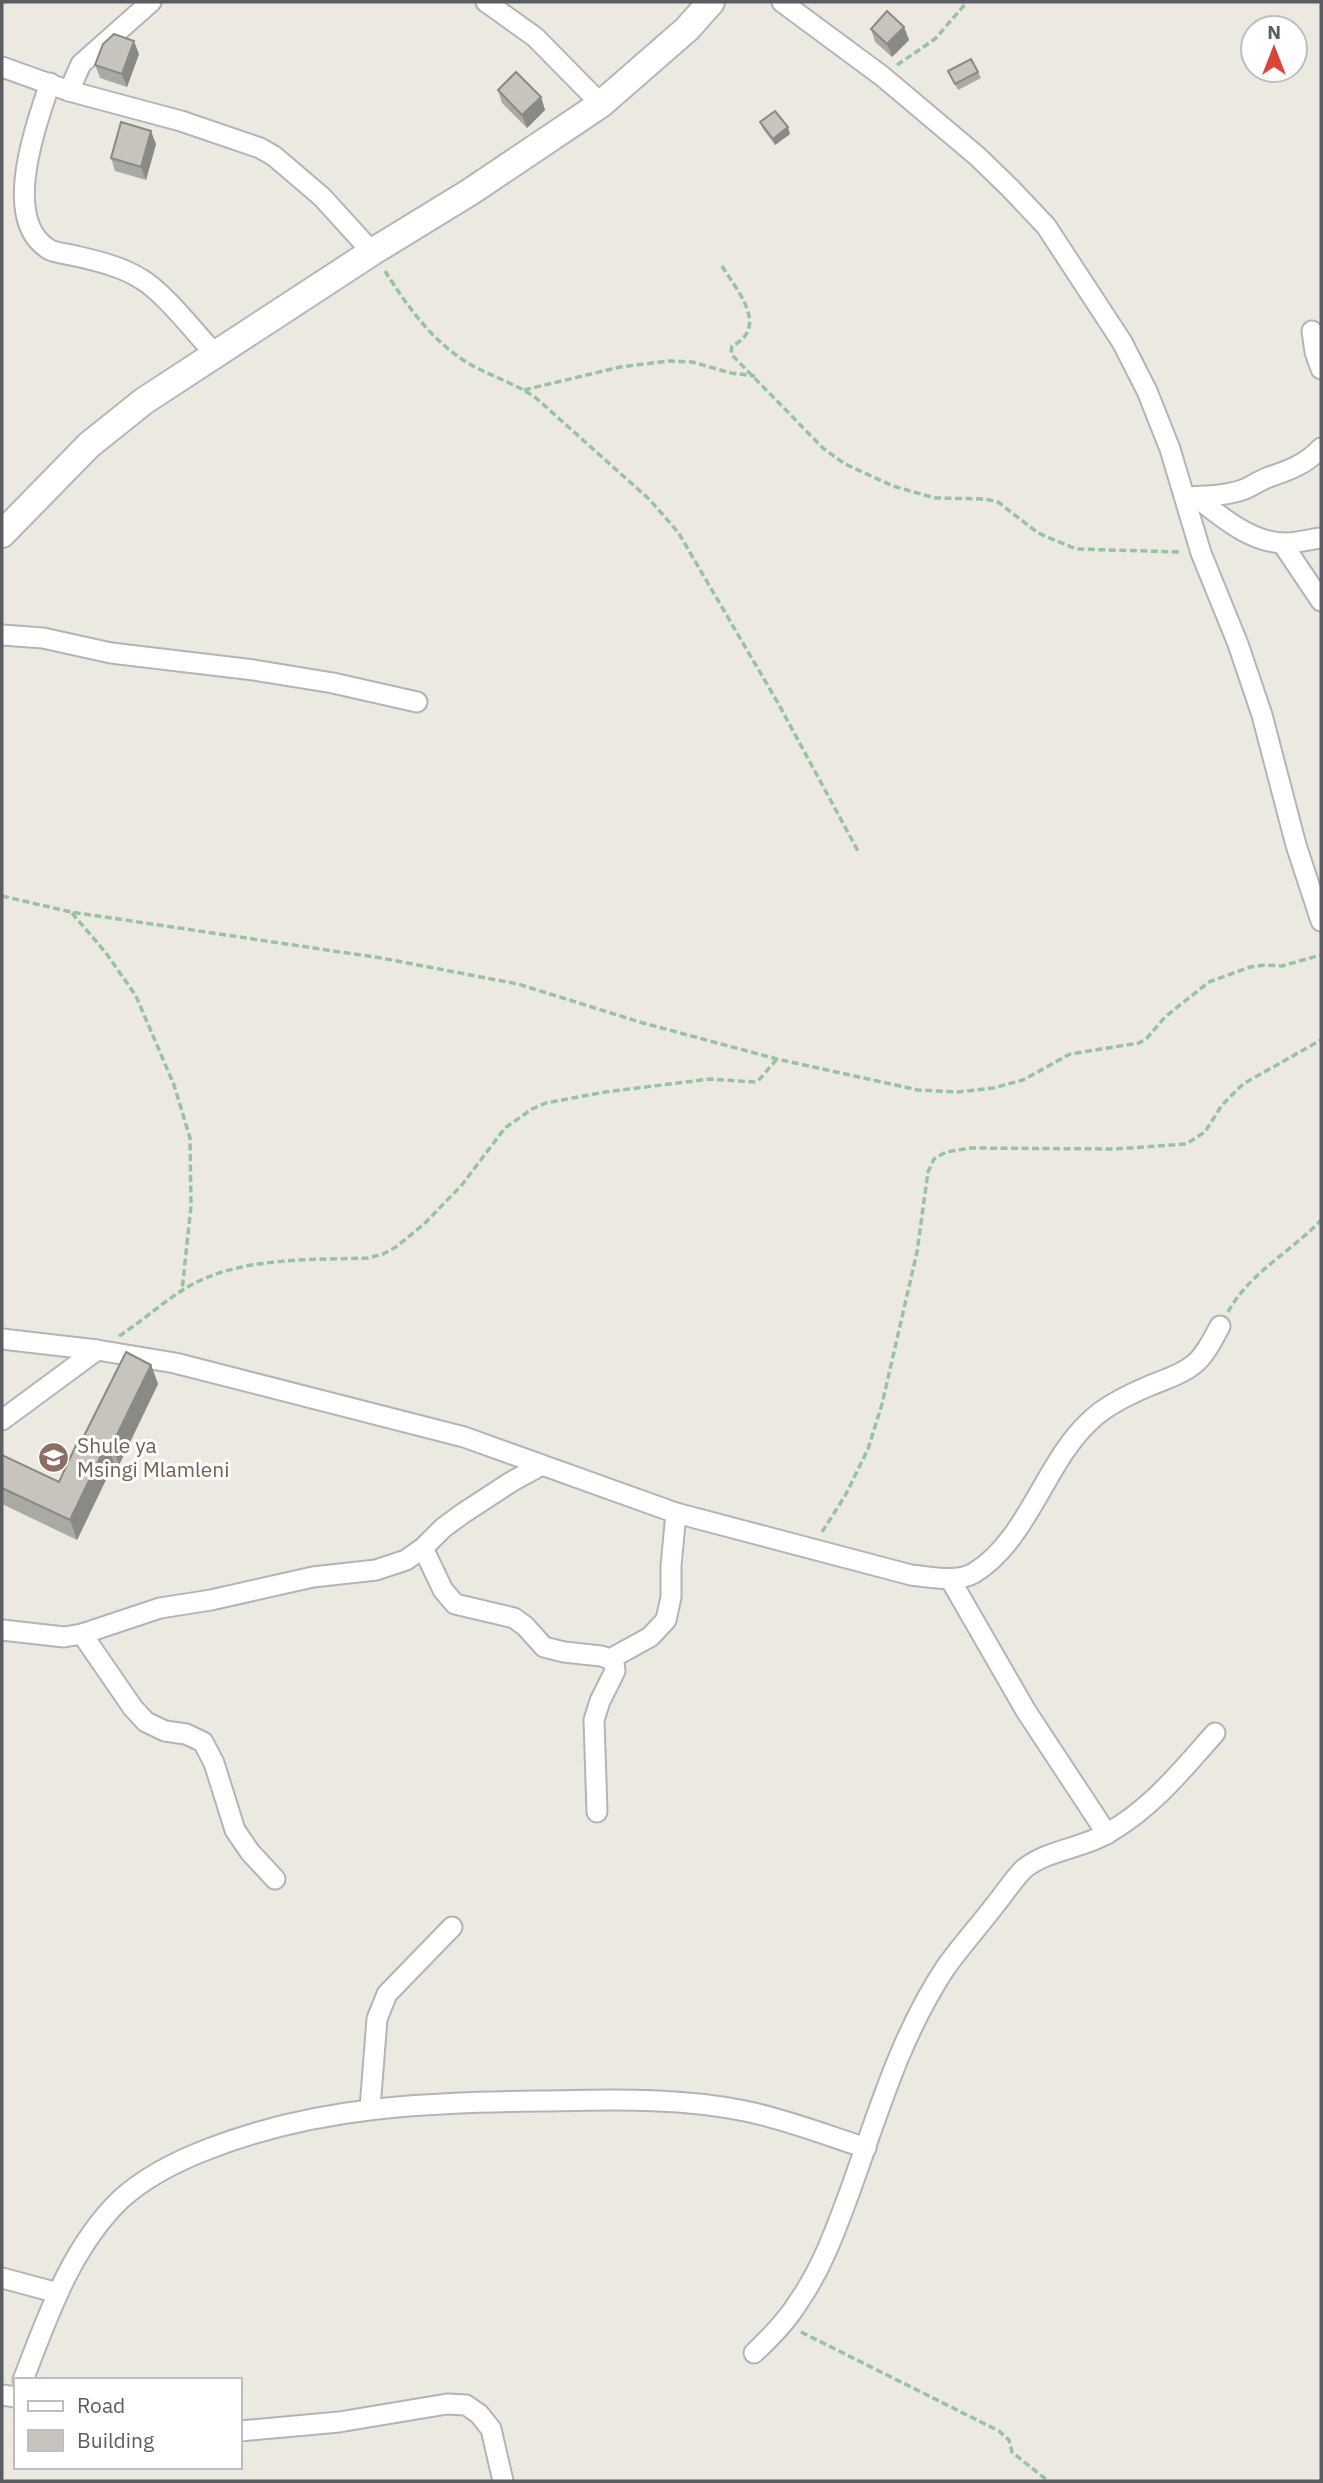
<svg xmlns="http://www.w3.org/2000/svg" width="1323" height="2483" viewBox="0 0 1323 2483" font-family="'IBM Plex Sans',sans-serif">
<style>
.lines{fill:none;stroke-linecap:round;stroke-linejoin:round}
.minor-casing{stroke:#b2b4b8;stroke-width:23}
.secondary-casing{stroke:#b3b6bb;stroke-width:30}
.path{stroke:#99c2a5;stroke-width:3.5;stroke-dasharray:7 3.5;stroke-linecap:butt}
.minor{stroke:#fff;stroke-width:19}
.secondary{stroke:#fff;stroke-width:26}
.wall{fill:#aba9a3}
.shaded-wall{fill:#8b8985}
.building{fill:#c7c4be;stroke:#8b8985;stroke-width:2}
.labels{text-anchor:middle;stroke-width:6;stroke-linejoin:round;paint-order:stroke}
.education-label{font-size:21px;fill:#785e54;stroke:#fff;text-anchor:start}
</style>
<rect width="100%" height="100%" fill="#ece9e1"/>
<g class="lines">
<defs>
<g id="minor">
<path d="M486 2 535 37 601 104"/>
<path d="M782 2 882 76 977 156 1010 188 1046 226 1122 342 1147 391 1170 449 1201 553 1238 644 1262 715 1296 845 1321 921"/>
<path d="M2 67 69 91 181 121 260 148 274 156 322 197 372 252"/>
<path d="M50 83C36 126 0 221 50 250 57 253 68 254 76 256 97 261 123 267 141 279 164 292 196 334 216 355"/>
<path d="M69 91 81 64 151 2"/>
<path d="M1312 331 1315 352 1321 369"/>
<path d="M1185 497C1206 496 1226 496 1245 489 1253 485 1261 480 1269 477 1290 470 1306 464 1321 448"/>
<path d="M1196 497C1220 516 1250 542 1283 543 1295 544 1309 539 1321 538"/>
<path d="M1282 543 1321 601"/>
<path d="M2 635 43 638 111 653 254 670 333 683 417 702"/>
<path d="M2 1339 97 1350 175 1363 464 1437 676 1513 911 1575C930 1577 957 1583 974 1573 1028 1540 1045 1462 1090 1421 1105 1406 1130 1394 1149 1386 1163 1380 1181 1375 1193 1365 1205 1356 1213 1339 1220 1326"/>
<path d="M2 1420 97 1350"/>
<path d="M423 1548 443 1590 455 1604 514 1618 525 1626 544 1647 564 1652 601 1656 610 1659 614 1663 615 1671 600 1701 594 1720 597 1812"/>
<path d="M950 1579 1026 1711 1107 1834"/>
<path d="M2 1630 64 1637 82 1634 160 1608 211 1600 313 1577 376 1570 406 1560 423 1548 443 1528 462 1514 511 1482 542 1465"/>
<path d="M82 1634 133 1708 146 1722 165 1731 186 1734 203 1742 214 1763 235 1830 250 1852 275 1879"/>
<path d="M610 1659 650 1637 666 1620 671 1597V1566L676 1513"/>
<path d="M370 2108 377 2019 387 1994 452 1927"/>
<path d="M2 2278 58 2293"/>
<path d="M754 2353C771 2337 787 2321 799 2301 822 2268 836 2229 850 2191 878 2114 900 2036 946 1967 961 1946 979 1926 995 1905 1005 1893 1014 1878 1025 1868 1050 1849 1081 1849 1108 1833 1152 1808 1182 1770 1215 1733"/>
<path d="M23 2380C48 2316 70 2249 120 2200 146 2176 179 2160 211 2148 320 2106 425 2103 539 2101 608 2100 677 2097 745 2111 785 2119 826 2135 866 2148"/>
<path d="M2 2395 16 2397"/>
<path d="M240 2431 339 2422 447 2404 466 2405 479 2414 491 2429 503 2481"/>
</g>
<path id="secondary" d="M2 534 89 445 144 401 372 252 470 192 601 104 687 29 711 2"/>
</defs>
<use href="#minor" class="minor-casing"/>
<use href="#secondary" class="secondary-casing"/>
<g class="path">
<path d="M897 65 935 39 967 2"/>
<path d="M722 266C737 291 770 327 732 346L731 354 824 449 845 464 893 486 935 498 985 499 998 502 1038 533 1076 549 1181 552"/>
<path d="M385 271C407 306 432 341 468 363 490 376 515 383 536 398L650 500 678 532 778 703 858 851"/>
<path d="M524 390 620 367 669 361 692 362 731 373 755 376"/>
<path d="M2 896 71 912 381 958 518 984 643 1023 777 1059 918 1090 958 1092 993 1088 1023 1080 1070 1054 1139 1043 1147 1038 1165 1017 1209 982 1250 967 1265 965 1282 966 1321 955"/>
<path d="M72 913 106 953 136 996 174 1085 190 1138 191 1206 182 1291"/>
<path d="M1228 1312C1249 1273 1291 1252 1321 1220"/>
<path d="M119 1336C146 1319 171 1294 199 1281 250 1257 312 1260 368 1258L383 1254 396 1247 424 1224 461 1186 505 1128 532 1109 546 1103 605 1092 710 1079 754 1082 758 1081 777 1059"/>
<path d="M822 1532 845 1496 868 1449 882 1404 917 1252 928 1172 934 1159 946 1152 970 1148 1114 1149 1186 1144 1205 1132 1222 1105 1243 1084 1321 1040"/>
<path d="M801 2332 999 2431 1009 2440 1012 2452 1048 2481"/>
</g>
<use href="#minor" class="minor"/>
<use href="#secondary" class="secondary"/>
</g>
<g class="wall">
<path d="M904 27 909 40 892 57 875 42 871 29Z"/>
<path d="M139 54 127 87 100 78 95 65Z"/>
<path d="M948 71 978 72 981 78 958 90Z"/>
<path d="M498 90 541 97 545 110 527 128 502 103Z"/>
<path d="M760 122 790 134 775 145 763 129Z"/>
<path d="M156 144 146 180 115 171 111 158Z"/>
<path d="M151 1365 158 1384 119 1465 114 1463 77 1540 2 1504V1455L59 1482 81 1442Z"/>
</g>
<g class="shaded-wall">
<path d="M904 27 909 40 892 57 887 44Z"/>
<path d="M134 41 139 54 127 87 122 74Z"/>
<path d="M541 97 545 110 527 128 522 115Z"/>
<path d="M788 127 790 134 775 145 773 139Z"/>
<path d="M151 131 156 144 146 180 141 167Z"/>
<path d="M151 1365 158 1384 119 1465 112 1445Z"/>
<path d="M107 1443 114 1463 77 1540 70 1520Z"/>
</g>
<g class="building">
<path d="M887 11 904 27 887 44 871 29Z"/>
<path d="M114 34 134 41 122 74 95 65 103 44Z"/>
<path d="M971 59 978 72 955 84 948 71Z"/>
<path d="M516 72 541 97 522 115 498 90Z"/>
<path d="M775 111 788 127 773 139 760 122Z"/>
<path d="M121 122 151 131 141 167 111 158Z"/>
<path d="M126 1352 151 1365 112 1445 107 1443 70 1520 2 1488V1455L59 1482 78 1441 81 1442Z"/>
</g>
<defs>
<symbol id="school-disc" viewBox="-11 -11 22 22"><circle r="9.5" fill="#8d6e63" stroke="#fff"/><path d="M0-5L7-2L0 1L-7-2ZM-4 1L0 2.5L4 1V4Q0 6-4 4Z" fill="#fff"/></symbol>
</defs>
<g fill-rule="evenodd">
<use href="#school-disc" x="36" y="1440" width="35" height="35"/>
</g>
<g class="labels">
<g class="education-label">
<text x="77" y="1453">Shule ya<tspan x="77" dy="24">Msingi Mlamleni</tspan></text>
</g>
</g>
<rect width="1323" height="2483" fill="none" stroke="#5a5d61" stroke-width="7"/>
<rect x="14" y="2378" width="228" height="91" fill="#ffffff" stroke="#bdbec0" stroke-width="2"/>
<rect x="28" y="2401" width="35" height="10" fill="#ffffff" stroke="#bdbec0" stroke-width="2"/>
<text x="77" y="2413" font-size="21" fill="#5a5d61">Road</text>
<rect x="28" y="2430" width="35" height="21" fill="#c7c4be" stroke="#bdbec0" stroke-width="2"/>
<text x="77" y="2448" font-size="21" fill="#5a5d61">Building</text>
<g transform="translate(1274 49)"><circle r="33" fill="#ffffff" stroke="#bdbec0" stroke-width="2"/>
<path d="M0-5L12 26L0 18L-12 26Z" fill="#dc4437"/>
<text y="-10" font-size="19" font-weight="bold" text-anchor="middle" fill="#5a5d61">N</text>
</g>
</svg>
